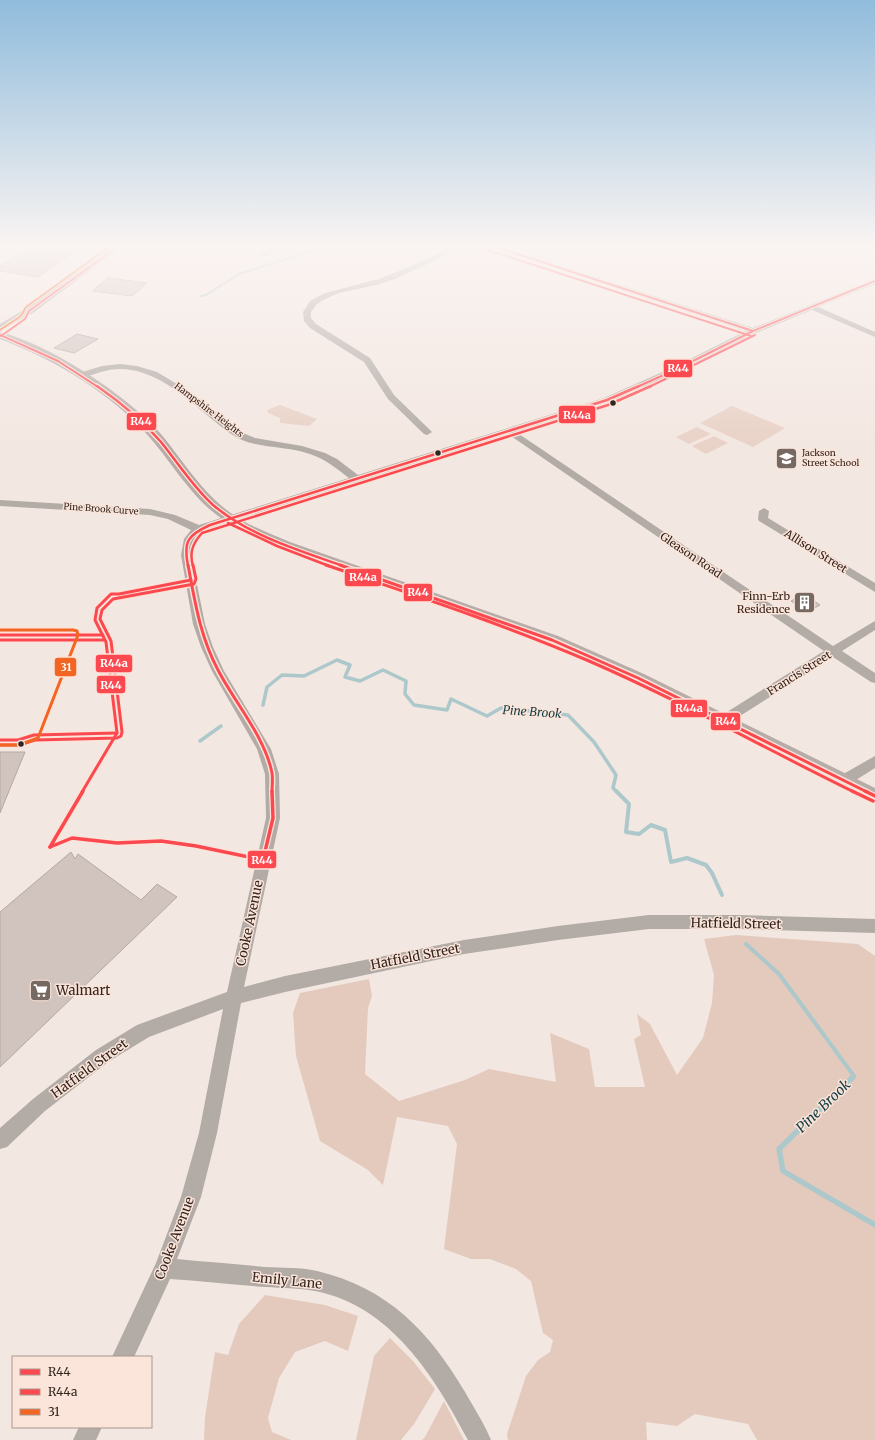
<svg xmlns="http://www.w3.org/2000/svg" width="875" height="1440" viewBox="0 0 875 1440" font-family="Merriweather,serif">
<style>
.green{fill:#e9d2c7}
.forest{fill:#e3cabd}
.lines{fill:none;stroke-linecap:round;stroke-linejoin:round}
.stream-far3{stroke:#acc8cb;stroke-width:2}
.stream-far2{stroke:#acc8cb;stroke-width:3.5}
.stream-far1{stroke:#acc8cb;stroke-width:4}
.stream{stroke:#acc8cb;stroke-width:5.5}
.building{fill:#d1c4bf;stroke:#b4a9a3}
.minor{fill:#b2aba6;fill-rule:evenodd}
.major{fill:#b7aca8;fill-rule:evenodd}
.bus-1-far3-casing{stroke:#fbe4d9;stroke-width:4}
.bus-1-far2-casing{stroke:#fbe4d9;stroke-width:5}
.bus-1-far1-casing{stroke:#fbe4d9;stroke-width:6}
.bus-1-casing{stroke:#fbe4d9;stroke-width:6}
.bus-2-far3-casing{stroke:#fbe4d9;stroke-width:4}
.bus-2-far2-casing{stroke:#fbe4d9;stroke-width:5}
.bus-2-far1-casing{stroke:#fbe4d9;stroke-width:6}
.bus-2-casing{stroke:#fbe4d9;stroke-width:6}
.bus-3-far1-casing{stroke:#fbe4d9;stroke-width:4}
.bus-3-casing{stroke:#fbe4d9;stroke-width:6}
.bus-1-far3{stroke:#fc4950;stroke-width:2}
.bus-1-far2{stroke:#fc4950;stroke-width:2.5}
.bus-1-far1{stroke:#fc4950;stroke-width:3}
.bus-1{stroke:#fc4950;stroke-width:3.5}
.bus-2-far3{stroke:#fc4950;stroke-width:2}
.bus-2-far2{stroke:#fc4950;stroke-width:2.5}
.bus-2-far1{stroke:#fc4950;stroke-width:3}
.bus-2{stroke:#fc4950;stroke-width:3.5}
.bus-3-far1{stroke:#f26522;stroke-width:2}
.bus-3{stroke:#f26522;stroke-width:3}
.bus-dot{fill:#32251e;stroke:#fbe4d9;stroke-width:1.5}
.labels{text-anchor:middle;stroke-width:3;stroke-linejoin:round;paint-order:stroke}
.far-street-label{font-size:9px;fill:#32251e;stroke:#fbe4d9}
.far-poi-label{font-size:9px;fill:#32251e;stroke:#fbe4d9;text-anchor:start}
.street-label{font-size:11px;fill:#32251e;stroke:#fbe4d9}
.poi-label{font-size:11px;fill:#32251e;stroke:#fbe4d9;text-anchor:end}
.water-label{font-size:12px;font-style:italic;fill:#133d44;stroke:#fbe4d9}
.near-street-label{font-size:13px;fill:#32251e;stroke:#fbe4d9}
.near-poi-label{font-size:13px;fill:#32251e;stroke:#fbe4d9;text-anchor:start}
.near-water-label{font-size:14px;font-style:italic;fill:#133d44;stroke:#fbe4d9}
.line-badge{stroke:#fbe4d9;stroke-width:1.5}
.badge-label{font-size:11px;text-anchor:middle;font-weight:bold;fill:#fff}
</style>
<rect width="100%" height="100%" fill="#f3e7e1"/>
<g class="green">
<path d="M280 405 317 419 309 426 280 423V418L268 413 267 410Z"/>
<path d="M732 406 785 428 753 447 700 423Z"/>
<path d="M697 427 711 434 689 444 676 437Z"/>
<path d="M714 436 728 443 706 454 692 446Z"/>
</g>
<g class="forest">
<path d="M736 935 858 944 875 956V1440H757L748 1424 695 1414 677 1426 646 1422 647 1440H508L507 1434 526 1376 538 1360 550 1352 553 1340 543 1333 531 1281 516 1269 490 1259H471L444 1249 457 1144 448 1126 397 1117 383 1185 368 1170 320 1141 296 1056 293 1013 300 993 369 979 372 996 368 1008 365 1074 399 1101 465 1080 489 1069 556 1082 550 1033 589 1049 595 1087H645L634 1039 641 1035 637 1014 650 1024 677 1075 703 1038 712 1003 714 975 704 939Z"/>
<path d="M265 1295 325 1305 358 1316 348 1351 325 1341 295 1352 279 1378 268 1418 272 1432 291 1440H204L205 1417 215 1352 228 1355 239 1324Z"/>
<path d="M390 1338 413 1361 435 1389 414 1424 401 1440H356L374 1356Z"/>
<path d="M444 1401 464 1440H422L425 1437Z"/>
</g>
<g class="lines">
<path class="stream-far3" d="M201 296 206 295 239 274 331 245"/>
<g class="stream-far2">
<path d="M263 705 267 687 282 675 304 676 337 660 350 665 345 677 360 681 383 670 406 681 405 694 414 705 447 710 451 699 487 716 501 708 568 715 594 742 616 775 613 788 617 792"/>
<path d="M200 741 221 726"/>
</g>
<g class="stream-far1">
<path d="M616 791 629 804 626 832 639 834 651 825 665 830 671 862 687 858 706 865 712 873 722 895"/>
<path d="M746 944 779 974 854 1076 852 1078"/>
</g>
<path class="stream" d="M853 1077 779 1149 783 1171 875 1225"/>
</g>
<g class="building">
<path d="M33 245H83L38 277 0 271V266Z"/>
<path d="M108 278 147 283 132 296 92 291Z"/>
<path d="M77 334 98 339 74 353 54 348Z"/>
<path d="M804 594 820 605 809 611 805 608 803 609 791 601Z"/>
<path d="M0 752H25L0 813Z"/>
<path d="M71 852 75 859 78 854 141 900 157 884 177 897 0 1067V912Z"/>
</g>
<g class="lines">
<g class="minor">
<path d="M272 245H279L266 256H262V254Z"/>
<path d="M455 245H463L434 261 395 279 376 285 339 293 323 300 316 305 311 312V318L316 324 370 358 394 395 430 430 432 432 427 435 424 434 388 399 364 362 310 328 304 321 303 312 310 301 325 293 379 279 409 267Z"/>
<path d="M487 245H496L753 328 875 279V284L818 307 875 332V337L812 310 756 333 682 370 610 402 516 432 833 646 875 621V630L842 651 875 673V683L871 682 833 657 729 723 724 725 719 723 718 720 719 717 824 651 508 434 202 532 194 539 191 555 205 624 213 647 224 671 271 749 279 774 280 818 244 987 285 976 464 940 558 926 649 915H738L875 919V933L738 929H649L558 940 464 954 285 992 241 1003 217 1133 201 1197 177 1259C207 1262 236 1264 265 1267 282 1268 300 1267 317 1271 388 1288 429 1331 465 1392 474 1408 484 1423 491 1440H468C434 1376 391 1306 315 1291 299 1288 282 1288 266 1287 234 1285 202 1281 170 1279L134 1357H112L156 1263 181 1197 199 1133 223 1009 149 1037 108 1062 45 1111 7 1147 0 1149V1128L33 1099 96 1050 137 1025 227 992 266 818 265 774 257 749 212 671 201 647 193 624 181 555 184 539 191 530 168 519 150 515 0 506V500L150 509 175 515 199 525 349 478C324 458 313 452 281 448 268 446 254 445 242 440 229 434 218 424 207 415 183 395 154 369 120 369 107 369 95 374 82 378L78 375 79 373 102 366 120 364 137 366 157 372 187 390 243 433 255 438 302 446 325 453 337 459 358 475 604 398 676 366 746 331 488 246Z"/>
<path d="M764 508 769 511 768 518 875 583V592L759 521 758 519 759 511Z"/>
<path d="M875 756V768L848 785 843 786 838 785 836 781 838 777Z"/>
<path d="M79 1427H102L96 1440H73Z"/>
</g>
<g class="major">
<path d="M114 245H124L33 313 0 331V324L25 309Z"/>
<path d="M0 332C51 345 125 394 160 433 182 459 200 490 228 511 246 525 269 533 290 542L558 636 644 674 875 788V803L632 682 546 644 280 548C259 539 236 530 218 516 186 492 168 455 140 427 101 387 52 359 0 339Z"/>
</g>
<defs>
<g id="bus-1-far3">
<path d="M490 245 753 331"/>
<path d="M0 335 58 361 98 387"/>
<path d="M1 336 25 319 29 311 120 245"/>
<path d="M637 387 679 368 753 331 875 281"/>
</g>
<g id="bus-1-far2">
<path d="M97 386C120 402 142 420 161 442 178 463 193 487 213 505 250 536 298 550 343 566"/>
<path d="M188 566C183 541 188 535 210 525L607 400 639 386"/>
</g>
<g id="bus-1-far1">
<path d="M188 565C195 602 200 636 218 670 235 703 265 737 272 773 273 779 272 786 272 792"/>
<path d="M340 565 552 640 638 678 867 792"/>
<path d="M0 635H103"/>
<path d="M0 740H18L34 735 117 733"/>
<path d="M82 792 117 733 106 642 95 620 97 608 111 594H119L191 580"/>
</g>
<g id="bus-1">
<path d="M865 791 875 796"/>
<path d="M50 847 72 838 117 843 161 841 196 846 263 860 273 818 272 791"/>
<path d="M50 847 83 791"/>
</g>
<g id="bus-2-far3">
<path d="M488 250 751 336"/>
<path d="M649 387 755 335"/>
</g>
<g id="bus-2-far2">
<path d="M228 523 277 546 329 566"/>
<path d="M193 566C189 552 193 543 202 533L608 405 651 386"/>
</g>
<g id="bus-2-far1">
<path d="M326 565C414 595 503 624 589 661 679 700 766 749 854 792"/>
<path d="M0 640H103"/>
<path d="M0 745H19L35 740 117 738 121 736 122 732 111 641 100 619 102 610 113 599 194 584 196 579 193 565"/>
</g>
<path id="bus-2" d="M852 791 873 801"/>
<path id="bus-3-far1" d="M0 330 21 316 26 307 112 245"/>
<path id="bus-3" d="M0 630H73L77 631 78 635 38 738 19 745H0"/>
</defs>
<use href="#bus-1-far3" class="bus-1-far3-casing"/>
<use href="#bus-1-far2" class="bus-1-far2-casing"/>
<use href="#bus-1-far1" class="bus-1-far1-casing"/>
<use href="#bus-1" class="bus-1-casing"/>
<use href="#bus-2-far3" class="bus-2-far3-casing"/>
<use href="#bus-2-far2" class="bus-2-far2-casing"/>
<use href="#bus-2-far1" class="bus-2-far1-casing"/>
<use href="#bus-2" class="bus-2-casing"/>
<use href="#bus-3-far1" class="bus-3-far1-casing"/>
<use href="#bus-3" class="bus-3-casing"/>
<use href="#bus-1-far3" class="bus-1-far3"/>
<use href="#bus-1-far2" class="bus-1-far2"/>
<use href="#bus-1-far1" class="bus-1-far1"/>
<use href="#bus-1" class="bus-1"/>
<use href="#bus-2-far3" class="bus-2-far3"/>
<use href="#bus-2-far2" class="bus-2-far2"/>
<use href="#bus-2-far1" class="bus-2-far1"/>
<use href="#bus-2" class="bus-2"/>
<use href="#bus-3-far1" class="bus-3-far1"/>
<use href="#bus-3" class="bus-3"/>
</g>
<linearGradient id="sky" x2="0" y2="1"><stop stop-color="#90bcdc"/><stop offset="0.55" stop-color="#faf4f2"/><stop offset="1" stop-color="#faf4f2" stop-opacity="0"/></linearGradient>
<rect width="875" height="446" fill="url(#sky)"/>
<defs>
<symbol id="school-square" viewBox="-11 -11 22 22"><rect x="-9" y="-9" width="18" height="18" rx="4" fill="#766962" stroke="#fbe4d9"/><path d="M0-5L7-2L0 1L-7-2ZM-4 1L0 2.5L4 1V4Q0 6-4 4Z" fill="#fff"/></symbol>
<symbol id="building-square" viewBox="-11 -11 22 22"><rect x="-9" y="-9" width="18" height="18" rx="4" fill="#766962" stroke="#fbe4d9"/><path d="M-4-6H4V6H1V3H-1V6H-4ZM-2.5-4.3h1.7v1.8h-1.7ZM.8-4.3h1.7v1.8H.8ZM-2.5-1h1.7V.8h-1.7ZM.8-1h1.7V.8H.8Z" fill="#fff"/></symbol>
<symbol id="supermarket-square" viewBox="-11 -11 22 22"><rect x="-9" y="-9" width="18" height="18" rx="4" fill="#766962" stroke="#fbe4d9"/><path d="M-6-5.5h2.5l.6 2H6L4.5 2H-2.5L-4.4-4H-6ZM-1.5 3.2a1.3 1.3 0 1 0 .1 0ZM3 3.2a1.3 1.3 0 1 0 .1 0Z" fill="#fff"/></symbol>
</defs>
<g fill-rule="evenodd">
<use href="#school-square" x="774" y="446" width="25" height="25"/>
<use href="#building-square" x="792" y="590" width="25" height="25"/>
<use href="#supermarket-square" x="28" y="978" width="25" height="25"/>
</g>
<g class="bus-dot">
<circle cx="613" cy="403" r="3.5"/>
<circle cx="438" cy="453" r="3.5"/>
<circle cx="21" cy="744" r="3.5"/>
</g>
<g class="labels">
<g class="far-street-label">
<text transform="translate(209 410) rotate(37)" y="3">Hampshire Heights</text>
<text transform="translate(101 509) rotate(4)" y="3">Pine Brook Curve</text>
</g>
<g class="far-poi-label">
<text x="802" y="456">Jackson<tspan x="802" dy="10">Street School</tspan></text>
</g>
<g class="street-label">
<text transform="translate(816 551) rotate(32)" y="4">Allison Street</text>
<text transform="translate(691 555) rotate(34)" y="4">Gleason Road</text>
<text transform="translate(799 673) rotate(-32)" y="4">Francis Street</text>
</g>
<g class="poi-label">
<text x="790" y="600">Finn-Erb<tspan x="790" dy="13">Residence</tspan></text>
</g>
<g class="water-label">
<text transform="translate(532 712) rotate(4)" y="4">Pine Brook</text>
</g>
<g class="near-street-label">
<text transform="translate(249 923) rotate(-78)" y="5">Cooke Avenue</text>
<text transform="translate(736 923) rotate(1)" y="5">Hatfield Street</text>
<text transform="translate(415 956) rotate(-11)" y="5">Hatfield Street</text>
<text transform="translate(89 1068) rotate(-36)" y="5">Hatfield Street</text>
<text transform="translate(174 1238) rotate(-69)" y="5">Cooke Avenue</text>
<text transform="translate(287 1280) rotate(6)" y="5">Emily Lane</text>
</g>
<g class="near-poi-label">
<text x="56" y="995">Walmart</text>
</g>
<g class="near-water-label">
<text transform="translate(823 1106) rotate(-44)" y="5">Pine Brook</text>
</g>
</g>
<g class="line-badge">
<rect x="663" y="359" width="30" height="19" rx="4" fill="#fc4950"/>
<rect x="558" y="405" width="38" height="19" rx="4" fill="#fc4950"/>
<rect x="126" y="412" width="31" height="19" rx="4" fill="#fc4950"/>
<rect x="344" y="568" width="38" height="19" rx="4" fill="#fc4950"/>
<rect x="403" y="583" width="30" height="19" rx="4" fill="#fc4950"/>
<rect x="95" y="654" width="38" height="19" rx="4" fill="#fc4950"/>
<rect x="54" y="657" width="23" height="20" rx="4" fill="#f26522"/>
<rect x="96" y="675" width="30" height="19" rx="4" fill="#fc4950"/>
<rect x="670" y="699" width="38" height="19" rx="4" fill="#fc4950"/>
<rect x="710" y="712" width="31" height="19" rx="4" fill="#fc4950"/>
<rect x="247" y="850" width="30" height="19" rx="4" fill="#fc4950"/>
</g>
<g class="badge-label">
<text x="678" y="372">R44</text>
<text x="577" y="419">R44a</text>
<text x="141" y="425">R44</text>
<text x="363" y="581">R44a</text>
<text x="418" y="596">R44</text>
<text x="114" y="667">R44a</text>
<text x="66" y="671">31</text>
<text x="111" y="689">R44</text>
<text x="689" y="712">R44a</text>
<text x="726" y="725">R44</text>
<text x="262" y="864">R44</text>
</g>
<rect x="12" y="1356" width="140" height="72" fill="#fbe4d9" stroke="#ab988e"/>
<rect x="20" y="1369" width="20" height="6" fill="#fc4950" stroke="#ab988e"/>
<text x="48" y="1376" font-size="12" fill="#32251e">R44</text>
<rect x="20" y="1389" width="20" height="6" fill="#fc4950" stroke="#ab988e"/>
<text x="48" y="1396" font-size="12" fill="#32251e">R44a</text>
<rect x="20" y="1409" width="20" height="6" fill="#f26522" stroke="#ab988e"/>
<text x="48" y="1416" font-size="12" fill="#32251e">31</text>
</svg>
